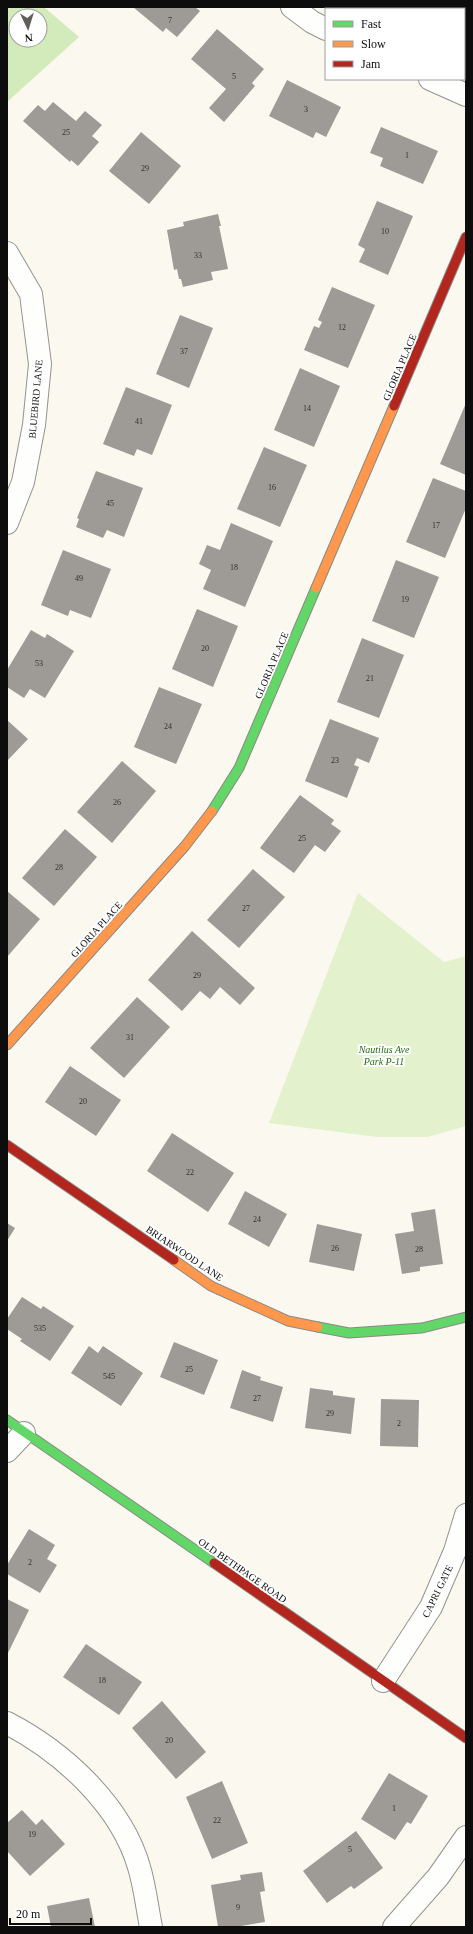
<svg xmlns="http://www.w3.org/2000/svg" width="473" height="1934" viewBox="0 0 473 1934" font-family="'Times New Roman',serif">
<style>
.green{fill:#e3f2cd}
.forest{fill:#d3ebbb;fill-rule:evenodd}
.building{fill:#9e9b96}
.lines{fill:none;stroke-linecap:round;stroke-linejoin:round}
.street-casing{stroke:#94938f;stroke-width:24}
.fast-casing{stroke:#8b8986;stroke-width:11}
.slow-casing{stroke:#8b8986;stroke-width:11}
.jam-casing{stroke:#8b8986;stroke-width:11}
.street{stroke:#fefefd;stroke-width:22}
.fast{stroke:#63d668;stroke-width:9}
.slow{stroke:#ff974d;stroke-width:9}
.jam{stroke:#b3261e;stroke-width:9}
.labels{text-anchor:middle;stroke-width:4;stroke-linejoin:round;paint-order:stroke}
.number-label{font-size:8px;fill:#31302f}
.street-label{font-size:10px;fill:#0d0d0d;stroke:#fff}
.park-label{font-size:10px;font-style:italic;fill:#276b16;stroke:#fff}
</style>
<rect width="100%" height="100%" fill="#fbf8f0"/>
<path class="green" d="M358 893 444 962 466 956V1126L428 1137H377L269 1123Z"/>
<path class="forest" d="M7 7H44L79 37 7 102ZM16 16H40V40H16Z"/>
<g class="building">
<path d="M133 7H195L200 11 177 37 166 28 163 32Z"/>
<path d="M460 7H466V30H464V9H459Z"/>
<path d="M217 29 264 69 252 83 255 86 224 122 209 108 226 89 191 59Z"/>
<path d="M287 80 341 107 326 137 316 132 313 138 269 116Z"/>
<path d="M53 102 76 121 85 111 102 125 92 136 99 142 78 166 71 160 70 162 23 121 38 105 45 111Z"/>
<path d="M381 127 438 151 423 184 380 166 383 158 370 153Z"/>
<path d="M141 132 181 166 149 204 109 171Z"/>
<path d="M377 201 413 216 388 275 359 262 365 249 358 245Z"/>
<path d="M218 214 221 226H219L228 269 211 272 213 280 183 287 181 279H179L177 269 174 270 167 230 184 226 183 222Z"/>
<path d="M332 287 375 305 348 368 304 350 314 326 319 328 322 322 318 320Z"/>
<path d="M180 315 213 328 189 388 156 374Z"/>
<path d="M300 368 340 386 314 447 274 430Z"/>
<path d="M126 387 172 405 152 455 137 449 134 456 103 444Z"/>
<path d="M466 403V475L440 464Z"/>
<path d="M264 447 307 465 280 527 237 509Z"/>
<path d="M96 471 143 488 124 537 107 530 103 538 76 527 79 519 77 518Z"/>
<path d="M433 478 466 491V508L445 558 406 542Z"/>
<path d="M231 523 273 541 245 607 203 589 211 570 199 564 207 545 220 550Z"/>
<path d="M63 550 111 569 91 618 70 610 68 616 41 605Z"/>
<path d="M396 560 439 577 414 638 372 621Z"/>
<path d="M197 609 238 626 213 687 172 669Z"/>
<path d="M31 630 45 638 47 634 74 651 45 698 30 689 24 698 7 687V670Z"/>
<path d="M362 638 404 655 379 718 337 702Z"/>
<path d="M159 687 202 704 176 764 134 747Z"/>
<path d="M330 719 379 738 369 763 357 758 354 765 359 767 347 798 305 781Z"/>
<path d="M7 720 28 739 7 761Z"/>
<path d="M122 761 156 791 112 843 77 812Z"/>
<path d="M300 795 334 820 331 824 341 831 325 852 315 845 294 873 260 848Z"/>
<path d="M65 829 97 857 54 906 22 878Z"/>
<path d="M253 869 285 897 239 948 207 920Z"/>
<path d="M7 891 40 919 7 957Z"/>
<path d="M192 931 255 988 240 1005 220 987 210 999 200 991 182 1011 148 980Z"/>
<path d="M137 997 170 1027 124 1078 90 1048Z"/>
<path d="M70 1066 121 1100 96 1136 45 1102Z"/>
<path d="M172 1133 234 1173 208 1212 147 1171Z"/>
<path d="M245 1191 287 1214 269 1247 228 1224Z"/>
<path d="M435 1209 443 1264 420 1267V1271L402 1274 395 1234 414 1231 411 1213Z"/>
<path d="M7 1223 15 1228 7 1241Z"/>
<path d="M317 1224 362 1234 354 1271 309 1262Z"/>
<path d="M22 1297 41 1309 43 1306 74 1326 50 1361 20 1341 22 1339 7 1329V1319Z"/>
<path d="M174 1342 218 1360 204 1395 160 1377Z"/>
<path d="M89 1346 98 1353 103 1346 143 1373 121 1406 71 1373Z"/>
<path d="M242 1370 261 1377 260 1380 283 1387 273 1422 230 1408Z"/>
<path d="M310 1388 333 1391V1395L355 1398 351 1434 305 1428Z"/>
<path d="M381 1399 419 1400 418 1447 380 1446Z"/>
<path d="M29 1529 55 1545 47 1559 57 1565 40 1593 7 1574V1565Z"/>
<path d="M7 1599 29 1610 7 1655Z"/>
<path d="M86 1644 142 1682 119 1715 63 1677Z"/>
<path d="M162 1701 206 1752 176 1779 132 1728Z"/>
<path d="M389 1773 428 1796 411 1824 407 1822 395 1840 361 1819Z"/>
<path d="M222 1781 248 1843 212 1859 186 1797Z"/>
<path d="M22 1810 36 1825 42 1819 65 1844 30 1876 7 1851V1823Z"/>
<path d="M356 1831 383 1868 354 1889 351 1886 327 1903 303 1871Z"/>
<path d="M262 1872 265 1891 260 1892 265 1922 235 1927H218L211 1885 241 1880 240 1875Z"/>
<path d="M89 1898 95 1927H51L47 1906Z"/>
</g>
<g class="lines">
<defs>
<g id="street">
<path d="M292 7 312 22 326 29"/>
<path d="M430 79 466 95"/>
<path d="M7 253 31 294 40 364 34 425 23 482 7 523"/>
<path d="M7 1451 24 1433"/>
<path d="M383 1681 431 1607 455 1551 466 1515"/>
<path d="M7 1723C63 1752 121 1805 139 1867 145 1887 147 1907 151 1927"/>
<path d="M394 1927 438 1877 466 1837"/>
</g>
<g id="fast">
<path d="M212 811 239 768 316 588"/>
<path d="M318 1327 349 1333 422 1328 466 1317"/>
<path d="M7 1420 214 1563"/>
</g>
<g id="slow">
<path d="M316 588 394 406"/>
<path d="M7 1045 185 846 212 811"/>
<path d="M174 1260 211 1286 288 1321 318 1327"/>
</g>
<g id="jam">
<path d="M394 406 466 237"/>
<path d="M7 1145 174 1260"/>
<path d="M214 1563 466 1738"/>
</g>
</defs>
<use href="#street" class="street-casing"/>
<use href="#fast" class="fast-casing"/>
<use href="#slow" class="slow-casing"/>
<use href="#jam" class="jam-casing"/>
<use href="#street" class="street"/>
<use href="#fast" class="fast"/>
<use href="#slow" class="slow"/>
<use href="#jam" class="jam"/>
</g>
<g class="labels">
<g class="number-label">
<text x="170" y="23">7</text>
<text x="234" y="79">5</text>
<text x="306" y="112">3</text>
<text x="66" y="135">25</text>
<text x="407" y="158">1</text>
<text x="145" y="171">29</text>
<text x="385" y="234">10</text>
<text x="198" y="258">33</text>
<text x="342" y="330">12</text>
<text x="184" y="354">37</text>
<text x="307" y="411">14</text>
<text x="139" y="424">41</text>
<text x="272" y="490">16</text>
<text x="110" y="506">45</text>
<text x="436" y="528">17</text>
<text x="234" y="570">18</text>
<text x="79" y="581">49</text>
<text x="405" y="602">19</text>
<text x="205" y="651">20</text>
<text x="39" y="666">53</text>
<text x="370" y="681">21</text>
<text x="168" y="729">24</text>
<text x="335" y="763">23</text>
<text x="117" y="805">26</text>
<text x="302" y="841">25</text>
<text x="59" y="870">28</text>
<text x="246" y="911">27</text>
<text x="197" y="978">29</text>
<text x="130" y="1040">31</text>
<text x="83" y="1104">20</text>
<text x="190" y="1175">22</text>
<text x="257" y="1222">24</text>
<text x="335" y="1251">26</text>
<text x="419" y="1252">28</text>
<text x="40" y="1331">535</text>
<text x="189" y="1372">25</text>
<text x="109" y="1379">545</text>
<text x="257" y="1401">27</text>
<text x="330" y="1416">29</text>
<text x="399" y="1426">2</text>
<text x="30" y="1565">2</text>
<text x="102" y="1683">18</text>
<text x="169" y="1743">20</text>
<text x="394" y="1811">1</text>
<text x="217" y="1823">22</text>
<text x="32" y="1837">19</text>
<text x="350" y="1852">5</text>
<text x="238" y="1910">9</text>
</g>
<g class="street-label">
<text transform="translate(399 367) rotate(-67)" y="4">GLORIA PLACE</text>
<text transform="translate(35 399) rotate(-85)" y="4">BLUEBIRD LANE</text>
<text transform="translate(271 665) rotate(-67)" y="4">GLORIA PLACE</text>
<text transform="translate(96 929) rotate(-48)" y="4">GLORIA PLACE</text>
<text transform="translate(185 1253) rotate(34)" y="4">BRIARWOOD LANE</text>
<text transform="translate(243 1570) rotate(35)" y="4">OLD BETHPAGE ROAD</text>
<text transform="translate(437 1591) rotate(-64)" y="4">CAPRI GATE</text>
</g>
<g class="park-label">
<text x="384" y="1053">Nautilus Ave<tspan x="384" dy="12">Park P-11</tspan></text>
</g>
</g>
<rect width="473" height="1934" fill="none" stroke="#0d0d0d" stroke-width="16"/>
<rect x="325" y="8" width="140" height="72" fill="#ffffff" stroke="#9e9e9e"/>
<rect x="333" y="21" width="20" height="6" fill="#63d668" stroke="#9e9e9e"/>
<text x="361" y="28" font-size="12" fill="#0d0d0d">Fast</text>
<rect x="333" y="41" width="20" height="6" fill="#ff974d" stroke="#9e9e9e"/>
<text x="361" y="48" font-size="12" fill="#0d0d0d">Slow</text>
<rect x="333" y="61" width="20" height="6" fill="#b3261e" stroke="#9e9e9e"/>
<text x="361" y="68" font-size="12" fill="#0d0d0d">Jam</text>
<g transform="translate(28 28) rotate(176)"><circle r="19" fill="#ffffff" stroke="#9e9e9e"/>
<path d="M0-3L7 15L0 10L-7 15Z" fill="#605f5c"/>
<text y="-6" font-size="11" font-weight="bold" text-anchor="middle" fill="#0d0d0d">N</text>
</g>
<path d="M10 1918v6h81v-6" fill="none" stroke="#0d0d0d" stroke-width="2"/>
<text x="16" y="1918" font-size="12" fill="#0d0d0d" stroke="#ffffff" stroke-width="3" paint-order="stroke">20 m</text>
</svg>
